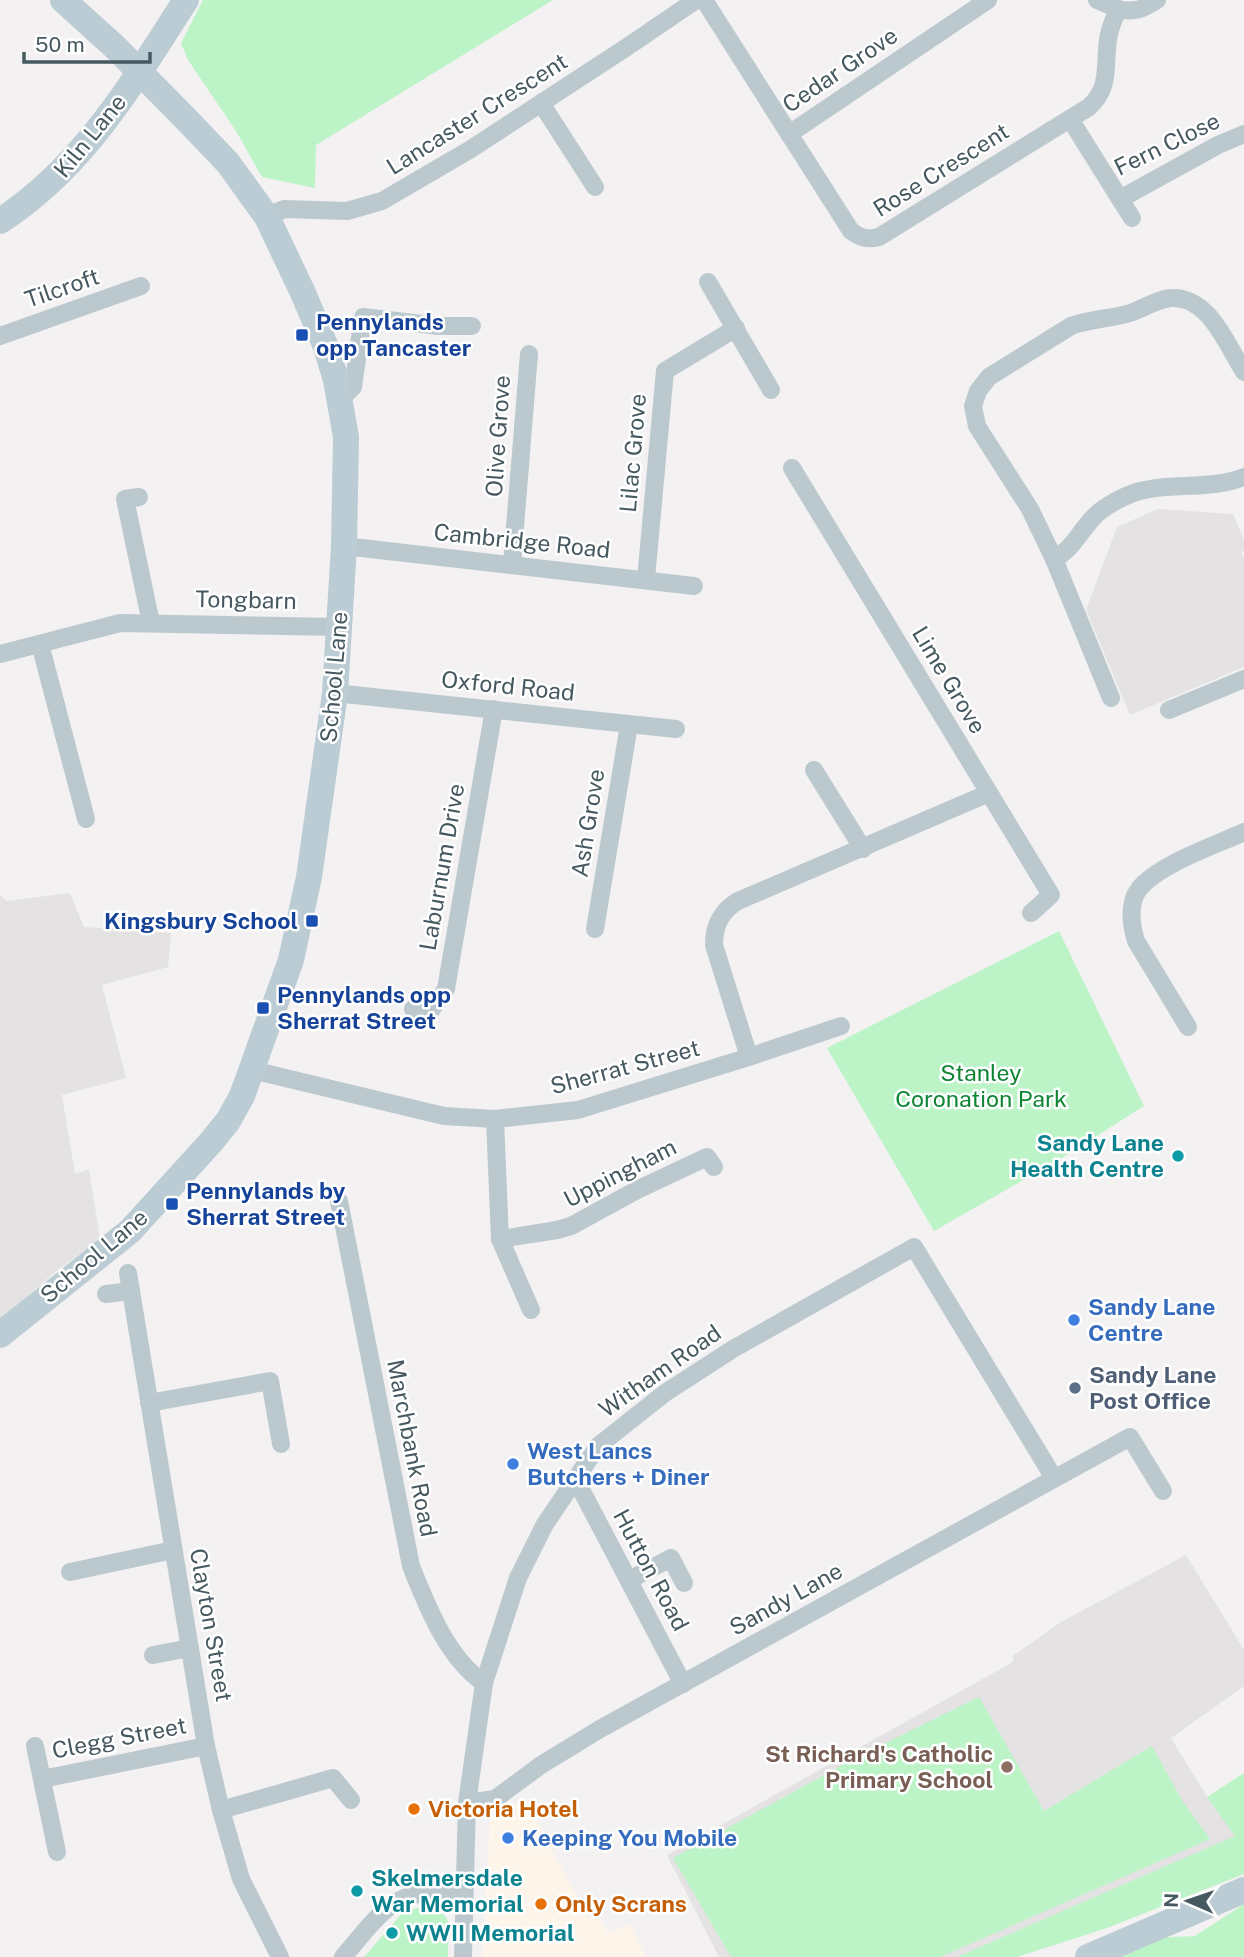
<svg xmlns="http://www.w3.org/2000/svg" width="1244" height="1957" viewBox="0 0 1244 1957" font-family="'Public Sans',sans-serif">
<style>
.commercial{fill:#fef5ea}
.education{fill:#e4e2e3}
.green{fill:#bcf4c8}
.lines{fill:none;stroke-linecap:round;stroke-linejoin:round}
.street{stroke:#bbc9cf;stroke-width:18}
.secondary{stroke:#bbccd4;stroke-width:26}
.transit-dot{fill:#1a4fb4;stroke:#fff;stroke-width:2.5}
.culture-dot{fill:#0f9aa8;stroke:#fff;stroke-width:2.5}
.shop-dot{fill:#3f7fe0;stroke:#fff;stroke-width:2.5}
.service-dot{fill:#5c6f8a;stroke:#fff;stroke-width:2.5}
.education-dot{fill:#8d6e63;stroke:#fff;stroke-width:2.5}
.food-dot{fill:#e8710a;stroke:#fff;stroke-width:2.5}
.labels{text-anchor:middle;stroke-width:5;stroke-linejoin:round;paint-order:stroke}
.street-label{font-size:23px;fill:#475960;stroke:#fff}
.transit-label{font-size:23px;font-weight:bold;fill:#164399;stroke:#fff;text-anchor:start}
.park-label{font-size:23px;fill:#0f8534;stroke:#fff}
.culture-label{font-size:23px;font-weight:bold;fill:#0d838f;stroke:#fff;text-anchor:start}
.shop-label{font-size:23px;font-weight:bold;fill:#366cbe;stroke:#fff;text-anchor:start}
.service-label{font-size:23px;font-weight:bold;fill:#4e5e75;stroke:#fff;text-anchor:start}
.education-label{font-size:23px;font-weight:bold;fill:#785e54;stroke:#fff;text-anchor:end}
.food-label{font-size:23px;font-weight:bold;fill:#c56008;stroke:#fff;text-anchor:start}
</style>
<rect width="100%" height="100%" fill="#f3f1f1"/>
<path class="commercial" d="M525 1799 588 1917 600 1919 607 1932 631 1925 646 1957H482L490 1818Z"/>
<g class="education">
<path d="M1158 509 1233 514 1244 540V550L1241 552 1244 559V667L1130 715 1086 610 1117 527Z"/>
<path d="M70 893 84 927 171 933 168 967 102 985 126 1078 62 1095 75 1174 89 1169 100 1239 55 1272 0 1320V895L7 901Z"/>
<path d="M1186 1555 1244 1650V1686L1171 1738 1207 1797 1236 1836 957 1957H719L667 1855 1013 1662V1656L1061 1622Z"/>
</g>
<g class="green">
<path d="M203 0H553L316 145 315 188 262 177 236 131 188 60 181 43Z"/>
<path d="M1059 931 1144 1106 1062 1158 934 1231 827 1048Z"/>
<path d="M979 1697 1044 1811 1152 1746 1183 1802 1210 1839 940 1957H731L673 1858 859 1756Z"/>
<path d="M1244 1773V1874L1107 1928 1017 1957H957L1235 1836 1207 1797Z"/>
<path d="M1244 1904V1957H1111L1154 1938 1195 1936Z"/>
<path d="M427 1906C458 1915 447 1930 448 1957H364L404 1911Z"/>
</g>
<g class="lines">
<g class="street">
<path d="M704 0 851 231C861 238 867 240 879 237L1089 107C1111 87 1104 67 1108 40 1109 29 1114 19 1118 9 1135 13 1143 9 1157 0"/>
<path d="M1097 0 1118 9"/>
<path d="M541 103 595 187"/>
<path d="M1070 119 1120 199 1218 145 1244 134"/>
<path d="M789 134 988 0"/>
<path d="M1120 199 1132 218"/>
<path d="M267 217 284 209 347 211 382 201 471 149 627 47 696 0"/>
<path d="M708 282 771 390"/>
<path d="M0 336 141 286"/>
<path d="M340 400 353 387 363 317 439 326H472"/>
<path d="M792 468 1051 895 1031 913"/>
<path d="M139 497 125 499 151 623"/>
<path d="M344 546 694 586"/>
<path d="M1054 559C1071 550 1078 535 1091 520 1100 509 1113 502 1126 496 1159 480 1206 492 1244 477"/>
<path d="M512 564 529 354"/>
<path d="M646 579 665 371 736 328"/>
<path d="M40 644 86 819"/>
<path d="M0 654 120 623 340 627"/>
<path d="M335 693 676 729"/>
<path d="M1111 698 1054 559 1030 509 977 426 973 406 978 391 989 377 1071 326C1090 319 1110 319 1130 313 1143 309 1157 299 1171 298 1209 296 1227 345 1244 372"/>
<path d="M1169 710 1244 679"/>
<path d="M814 770 863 849"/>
<path d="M595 929 629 725"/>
<path d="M413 1009 429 1013 446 989 494 709"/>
<path d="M1188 1027 1136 941C1131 925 1128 903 1139 889 1157 865 1216 845 1244 832"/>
<path d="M749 1057 714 945C714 925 721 911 738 901L989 793"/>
<path d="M252 1070 444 1116 495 1119 578 1110 749 1057 841 1026"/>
<path d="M495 1119 500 1239 531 1310"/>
<path d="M339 1201 411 1566C427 1606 447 1658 484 1683"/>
<path d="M500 1239 557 1230 571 1226 637 1190 707 1157 714 1167"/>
<path d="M128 1273 206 1746 221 1810 241 1879 280 1957"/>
<path d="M106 1294 131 1291"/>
<path d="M149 1403 270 1381 281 1444"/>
<path d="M576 1480 683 1684"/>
<path d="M70 1572 173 1550"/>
<path d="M629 1580 671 1558 684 1583"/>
<path d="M153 1655 190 1648"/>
<path d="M35 1746 57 1852"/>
<path d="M42 1779 206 1746"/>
<path d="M467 1803 495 1799 541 1765 600 1729 1130 1437 1163 1491"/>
<path d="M221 1810 333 1778 351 1800"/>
<path d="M343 1957C362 1936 384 1901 414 1895 429 1892 448 1895 464 1895"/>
<path d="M463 1957 467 1803 484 1683 518 1578 545 1524 598 1446 665 1393 733 1349 914 1247 1054 1478"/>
</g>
<g class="secondary">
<path d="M0 221C85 166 132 83 186 0"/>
<path d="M0 1335 130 1231 211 1142 228 1121 242 1096 291 960 309 877 335 693 344 546 346 437 336 380 326 347 303 293 267 217 228 163 185 118 115 47 63 0"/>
<path d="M1088 1957 1244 1890"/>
</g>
</g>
<g class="transit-dot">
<rect x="295" y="328" width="14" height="14" rx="3.5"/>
<rect x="305" y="914" width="14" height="14" rx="3.5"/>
<rect x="256" y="1001" width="14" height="14" rx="3.5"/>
<rect x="165" y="1197" width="14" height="14" rx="3.5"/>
</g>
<g class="culture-dot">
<circle cx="1178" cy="1156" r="7"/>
<circle cx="357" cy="1891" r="7"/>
<circle cx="392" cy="1933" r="7"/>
</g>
<g class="shop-dot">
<circle cx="1074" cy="1320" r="7"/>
<circle cx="513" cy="1464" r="7"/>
<circle cx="508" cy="1838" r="7"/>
</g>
<circle class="service-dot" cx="1075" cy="1388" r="7"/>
<circle class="education-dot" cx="1007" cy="1767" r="7"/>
<g class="food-dot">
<circle cx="414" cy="1809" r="7"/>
<circle cx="541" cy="1904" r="7"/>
</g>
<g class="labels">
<g class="street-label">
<text transform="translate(840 70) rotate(-34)" y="8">Cedar Grove</text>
<text transform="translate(477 114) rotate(-32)" y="8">Lancaster Crescent</text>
<text transform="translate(90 136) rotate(-51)" y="8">Kiln Lane</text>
<text transform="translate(1167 144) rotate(-26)" y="8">Fern Close</text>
<text transform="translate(941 170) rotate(-32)" y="8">Rose Crescent</text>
<text transform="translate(62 288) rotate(-19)" y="8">Tilcroft</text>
<text transform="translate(498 436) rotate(-86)" y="8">Olive Grove</text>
<text transform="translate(633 453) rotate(-85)" y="8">Lilac Grove</text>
<text transform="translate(522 541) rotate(6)" y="8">Cambridge Road</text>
<text transform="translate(246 600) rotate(1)" y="8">Tongbarn</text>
<text transform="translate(334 677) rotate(-85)" y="8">School Lane</text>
<text transform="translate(949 680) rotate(59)" y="8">Lime Grove</text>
<text transform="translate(508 686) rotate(6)" y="8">Oxford Road</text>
<text transform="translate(588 823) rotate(-81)" y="8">Ash Grove</text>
<text transform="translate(442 867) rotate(-80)" y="8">Laburnum Drive</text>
<text transform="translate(625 1067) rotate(-15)" y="8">Sherrat Street</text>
<text transform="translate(620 1173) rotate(-27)" y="8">Uppingham</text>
<text transform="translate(94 1256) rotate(-40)" y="8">School Lane</text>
<text transform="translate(660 1371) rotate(-35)" y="8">Witham Road</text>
<text transform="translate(412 1448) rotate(79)" y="8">Marchbank Road</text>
<text transform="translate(651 1570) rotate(62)" y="8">Hutton Road</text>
<text transform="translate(786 1599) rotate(-29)" y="8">Sandy Lane</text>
<text transform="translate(211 1625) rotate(80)" y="8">Clayton Street</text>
<text transform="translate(119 1738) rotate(-11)" y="8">Clegg Street</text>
</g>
<g class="transit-label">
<text x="316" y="330">Pennylands<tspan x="316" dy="26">opp Tancaster</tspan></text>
<text x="298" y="929" text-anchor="end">Kingsbury School</text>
<text x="277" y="1003">Pennylands opp<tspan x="277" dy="26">Sherrat Street</tspan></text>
<text x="186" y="1199">Pennylands by<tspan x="186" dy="26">Sherrat Street</tspan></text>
</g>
<g class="park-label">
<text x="981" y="1081">Stanley<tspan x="981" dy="26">Coronation Park</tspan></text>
</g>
<g class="culture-label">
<text x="1164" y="1151" text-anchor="end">Sandy Lane<tspan x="1164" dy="26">Health Centre</tspan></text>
<text x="371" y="1886">Skelmersdale<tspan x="371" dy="26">War Memorial</tspan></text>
<text x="406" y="1941">WWII Memorial</text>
</g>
<g class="shop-label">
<text x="1088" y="1315">Sandy Lane<tspan x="1088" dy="26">Centre</tspan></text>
<text x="527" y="1459">West Lancs<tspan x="527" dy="26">Butchers + Diner</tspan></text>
<text x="522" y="1846">Keeping You Mobile</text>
</g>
<g class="service-label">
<text x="1089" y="1383">Sandy Lane<tspan x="1089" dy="26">Post Office</tspan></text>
</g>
<g class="education-label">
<text x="993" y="1762">St Richard's Catholic<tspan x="993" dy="26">Primary School</tspan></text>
</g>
<g class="food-label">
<text x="428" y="1817">Victoria Hotel</text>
<text x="555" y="1912">Only Scrans</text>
</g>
</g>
<g transform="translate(1188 1901) rotate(272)" stroke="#ffffff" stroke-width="5" paint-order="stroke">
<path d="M0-5L12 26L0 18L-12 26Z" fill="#475960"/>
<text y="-10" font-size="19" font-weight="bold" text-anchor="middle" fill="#475960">N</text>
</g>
<path d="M24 52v10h126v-10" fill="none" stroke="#475960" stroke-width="3.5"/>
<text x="35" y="52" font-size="21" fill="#475960" stroke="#ffffff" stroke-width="5" paint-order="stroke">50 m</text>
</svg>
